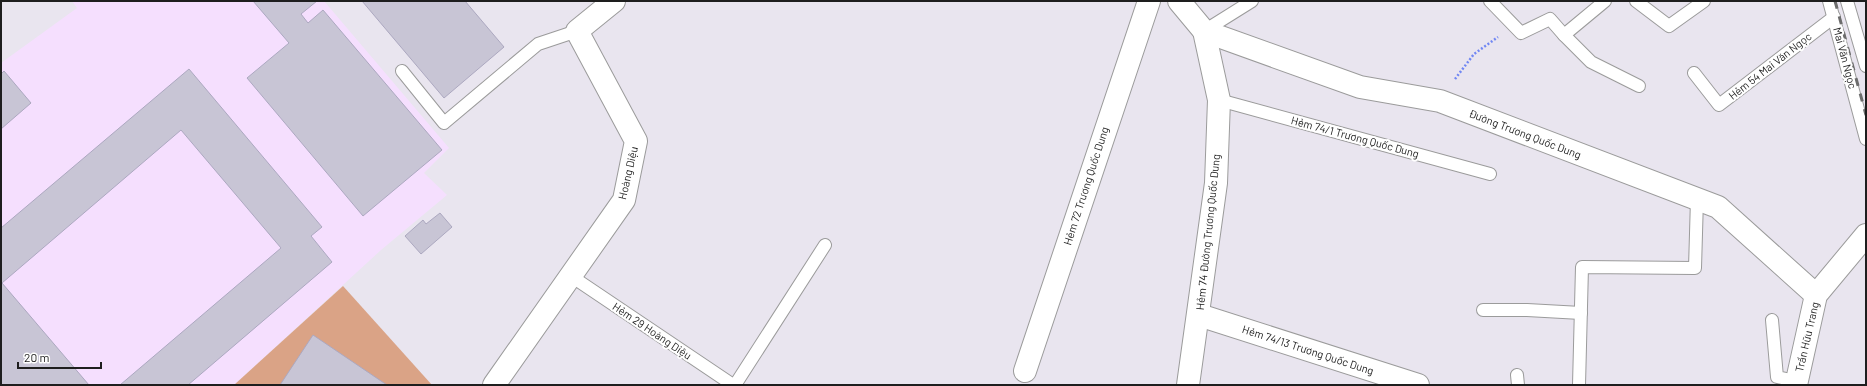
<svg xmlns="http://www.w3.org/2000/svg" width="1867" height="386" viewBox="0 0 1867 386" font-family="Barlow,sans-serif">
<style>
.education{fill:#f5dffe}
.pitch{fill:#daa386}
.building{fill:#c8c5d5;stroke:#aca8c0}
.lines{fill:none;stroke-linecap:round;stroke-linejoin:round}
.service-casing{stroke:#9b9b9b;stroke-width:14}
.minor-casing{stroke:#9b9b9b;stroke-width:24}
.tertiary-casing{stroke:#9b9b9b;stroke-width:24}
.path{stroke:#7187f3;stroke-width:2.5;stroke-dasharray:2 2;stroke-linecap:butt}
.service{stroke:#fff;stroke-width:12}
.minor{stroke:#fff;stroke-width:22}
.tertiary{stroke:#fff;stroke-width:22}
.rail{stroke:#6c6c6c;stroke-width:3;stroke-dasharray:8 8;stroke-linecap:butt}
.labels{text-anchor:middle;stroke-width:4;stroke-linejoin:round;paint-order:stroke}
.street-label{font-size:11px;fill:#1e1e1e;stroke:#fff}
</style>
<rect width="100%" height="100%" fill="#e9e5ef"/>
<path class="education" d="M72 1H324L449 148 424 173 447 195 381 250 234 385H1V63L77 8Z"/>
<path class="pitch" d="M343 286 432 385H234Z"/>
<g class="building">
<path d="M253 1H317L301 14 308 23 323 10 442 150 363 216 247 78 289 43Z"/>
<path d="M362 1H465L504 47 444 98Z"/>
<path d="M189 69 322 227 311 236 332 262 188 385H120L281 248 181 130 2 283 89 385H1V228Z"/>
<path d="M4 71 31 103 1 129V74Z"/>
<path d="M440 213 452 227 421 254 405 236 423 220 426 224Z"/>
<path d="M313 335 387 385H280Z"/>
</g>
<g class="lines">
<defs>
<g id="service">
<path d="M1490 1 1521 33 1550 19 1564 35 1605 1"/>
<path d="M1636 1 1669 26 1704 1"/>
<path d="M1829 1 1866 139"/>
<path d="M1847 1 1866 66"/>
<path d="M1204 31 1252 1"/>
<path d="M1564 35 1591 62 1639 86"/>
<path d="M402 71 444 123 538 44 577 31"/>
<path d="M1694 73 1719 105 1834 17"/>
<path d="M1219 100 1490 174"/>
<path d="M571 276 733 385"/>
<path d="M1483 310H1527L1581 313"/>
<path d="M1772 320 1777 377 1796 381"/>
<path d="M1517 375 1518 385"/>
<path d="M735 385 825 245"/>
<path d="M1579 385 1582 267 1695 268 1697 199"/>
</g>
<g id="minor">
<path d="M1199 315 1418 385"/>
<path d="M1025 371 1149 1"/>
<path d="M494 385 624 200 636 141 577 31 614 1"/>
<path d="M1188 385 1216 183 1219 100 1204 31"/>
<path d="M1796 385 1816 295 1866 235"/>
</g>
<path id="tertiary" d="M1179 1 1204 31 1360 87 1440 101 1718 207 1816 295"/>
</defs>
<use href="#service" class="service-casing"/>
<use href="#minor" class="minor-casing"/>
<use href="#tertiary" class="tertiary-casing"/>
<path class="path" d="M1455 79 1474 54 1498 37"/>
<use href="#service" class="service"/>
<use href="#minor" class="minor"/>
<use href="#tertiary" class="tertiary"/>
<path class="rail" d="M1835 1 1866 115"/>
</g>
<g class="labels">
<g class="street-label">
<text transform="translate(1845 58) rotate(75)" y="4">Mai Văn Ngọc</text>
<text transform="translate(1770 66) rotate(-38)" y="4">Hẻm 54 Mai Văn Ngọc</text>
<text transform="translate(1525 134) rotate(21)" y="4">Đường Trương Quốc Dung</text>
<text transform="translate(1355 137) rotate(15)" y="4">Hẻm 74/1 Trương Quốc Dung</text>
<text transform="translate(628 173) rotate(-77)" y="4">Hoàng Diệu</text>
<text transform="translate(1086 186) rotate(-72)" y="4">Hẻm 72 Trương Quốc Dung</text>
<text transform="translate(1208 232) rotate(-84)" y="4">Hẻm 74 Đường Trương Quốc Dung</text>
<text transform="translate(652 331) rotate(34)" y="4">Hẻm 29 Hoàng Diệu</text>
<text transform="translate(1807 337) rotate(-77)" y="4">Trần Hữu Trang</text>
<text transform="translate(1308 350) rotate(18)" y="4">Hẻm 74/13 Trương Quốc Dung</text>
</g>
</g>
<rect width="1867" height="386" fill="none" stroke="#1e1e1e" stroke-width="4"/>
<path d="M18 362v6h83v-6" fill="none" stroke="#1e1e1e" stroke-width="2"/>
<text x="24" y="362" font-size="12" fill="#1e1e1e" stroke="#ffffff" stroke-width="3" paint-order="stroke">20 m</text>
</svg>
